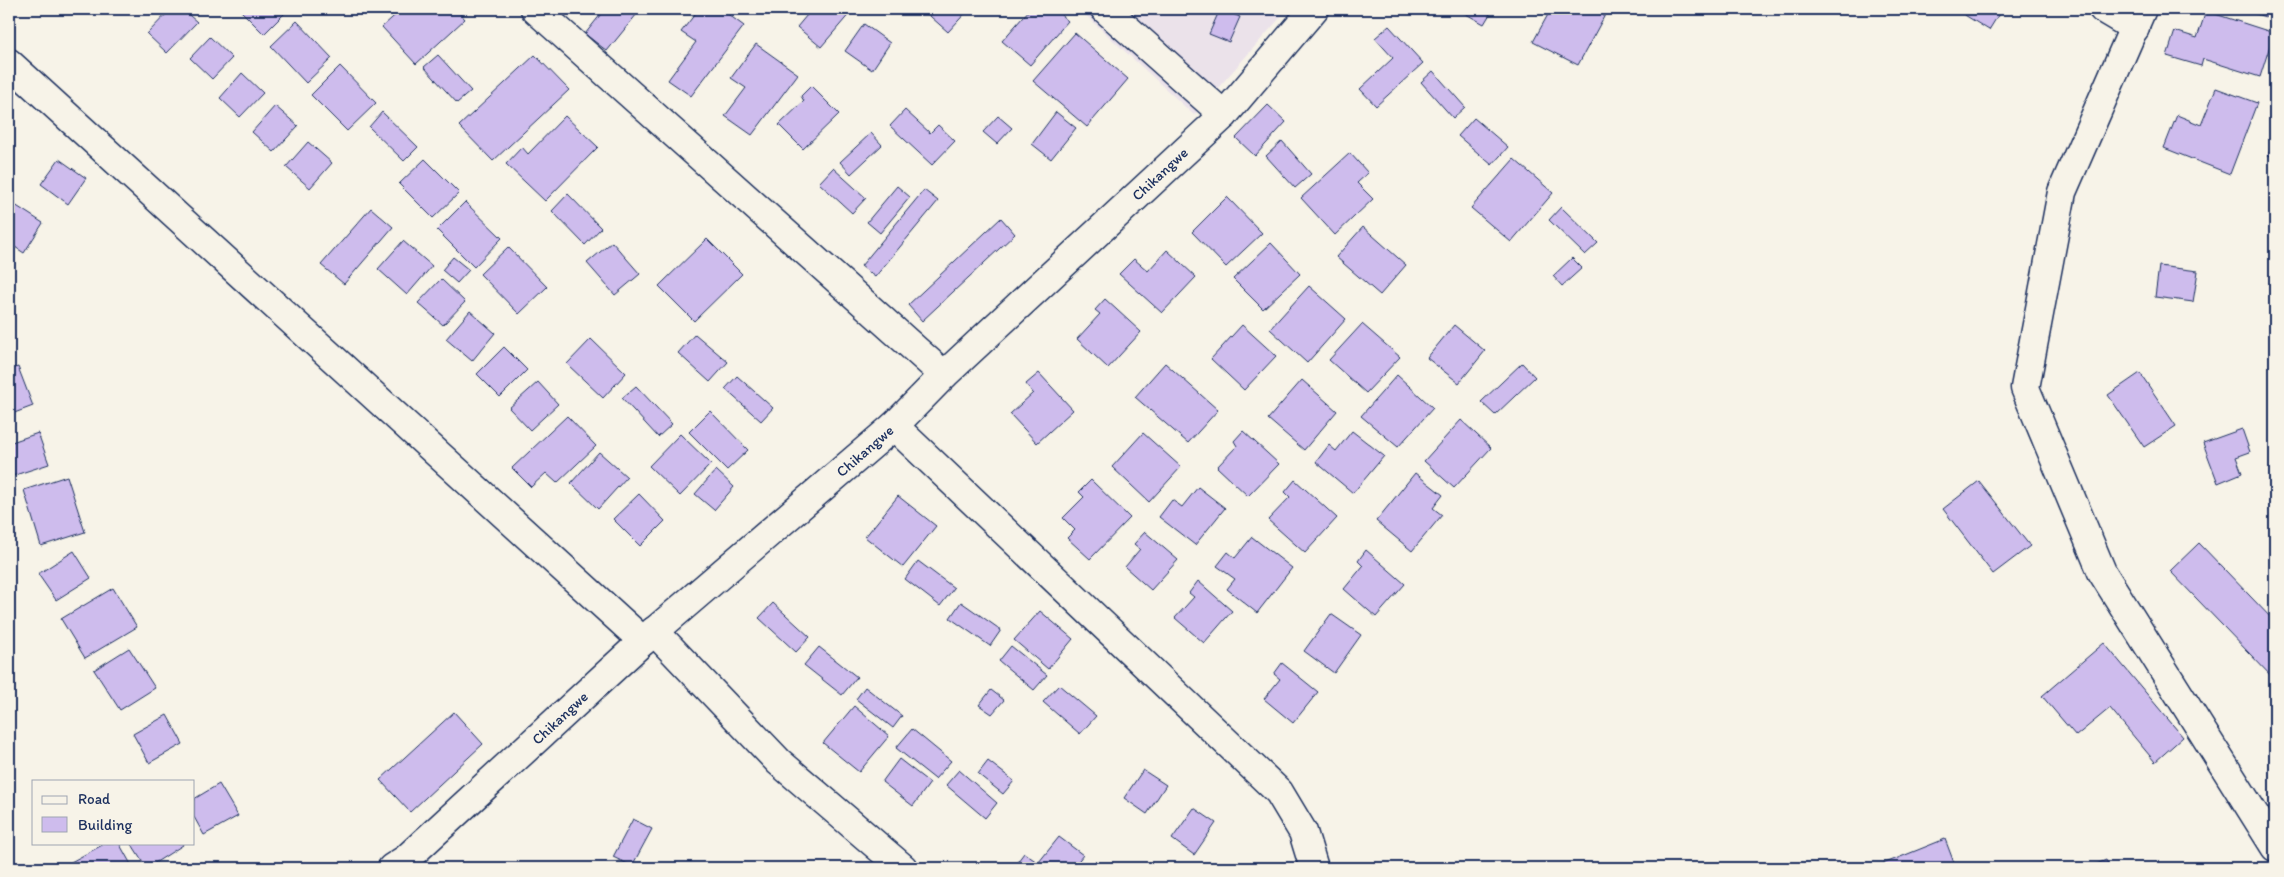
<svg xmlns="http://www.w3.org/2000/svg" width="2284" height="877" viewBox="0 0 2284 877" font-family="Itim,sans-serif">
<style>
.built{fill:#ebe2ea}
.building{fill:#cebced;stroke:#1b2f5e}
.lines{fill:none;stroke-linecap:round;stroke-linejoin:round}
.minor-casing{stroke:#1b2f5e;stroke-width:31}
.minor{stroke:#f7f3e8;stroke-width:28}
.labels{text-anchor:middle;stroke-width:4;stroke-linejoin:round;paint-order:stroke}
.street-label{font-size:15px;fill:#1b2f5e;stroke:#f7f3e8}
</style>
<rect width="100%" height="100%" fill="#f7f3e8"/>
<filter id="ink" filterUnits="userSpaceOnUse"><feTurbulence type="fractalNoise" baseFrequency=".02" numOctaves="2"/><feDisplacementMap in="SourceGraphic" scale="10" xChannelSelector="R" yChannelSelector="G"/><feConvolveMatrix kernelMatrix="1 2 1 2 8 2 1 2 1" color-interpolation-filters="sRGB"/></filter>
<g filter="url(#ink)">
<path class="built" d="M1079 9H1288L1194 115Z"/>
<g class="building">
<path d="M171 9H182L197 22 167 53 147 34Z"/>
<path d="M239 9H286L288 10 264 34Z"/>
<path d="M402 9H456L465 19 416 64 382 27Z"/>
<path d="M605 9H641L607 51 585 34Z"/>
<path d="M699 9H721L744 26 691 96 668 80 696 42 681 32Z"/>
<path d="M812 9H847L851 12 821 47 797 27Z"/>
<path d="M922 9H969L948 32Z"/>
<path d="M1030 9H1054L1068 21 1030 65 1002 41Z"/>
<path d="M1220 9 1240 17 1229 42 1209 34Z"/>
<path d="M1457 9H1493L1484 24Z"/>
<path d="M1551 9H1598L1606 13 1578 65 1533 42Z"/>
<path d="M1955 9H2002L1989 30Z"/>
<path d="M2240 9H2275V20Z"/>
<path d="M2206 11 2274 33 2260 77 2203 59 2201 66 2167 56 2175 31 2197 38Z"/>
<path d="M297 21 332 58 306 83 271 46Z"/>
<path d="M864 24 890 43 872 70 845 51Z"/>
<path d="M1389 26 1423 63 1376 106 1360 89 1393 58 1375 38Z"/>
<path d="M1075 33 1128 79 1087 127 1033 81Z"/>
<path d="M210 37 232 58 212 79 190 58Z"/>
<path d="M756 44 798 74 752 135 725 116 746 88 731 78Z"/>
<path d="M438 55 471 91 457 103 424 67Z"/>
<path d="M535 55 569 90 493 161 459 126Z"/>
<path d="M340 66 376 103 347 131 311 95Z"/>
<path d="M1433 71 1465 107 1453 118 1421 82Z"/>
<path d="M242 73 263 93 240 117 220 98Z"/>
<path d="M811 86 839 114 803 149 779 125 804 101 801 96Z"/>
<path d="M2216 88 2257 103 2230 174 2164 148 2177 115 2201 125Z"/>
<path d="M1268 105 1286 122 1255 156 1236 138Z"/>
<path d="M275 106 298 126 274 152 252 132Z"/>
<path d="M905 110 930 133 938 125 955 141 932 165 890 126Z"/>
<path d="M382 112 418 147 404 161 369 127Z"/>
<path d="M1056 112 1076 128 1051 159 1032 144Z"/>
<path d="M565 116 598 147 545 201 506 164 522 147 528 154Z"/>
<path d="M998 116 1012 128 997 144 983 132Z"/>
<path d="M1474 118 1508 147 1492 165 1458 136Z"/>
<path d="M871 133 882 145 851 174 840 162Z"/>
<path d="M2275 138V158L2268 155Z"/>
<path d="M1282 141 1311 174 1295 188 1266 156Z"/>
<path d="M308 142 332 163 310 188 286 167Z"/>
<path d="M1350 153 1368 173 1357 183 1373 199 1335 235 1301 198Z"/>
<path d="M59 159 86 178 68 204 41 184Z"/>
<path d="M425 159 459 193 433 218 399 184Z"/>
<path d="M1514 159 1553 193 1511 242 1471 208Z"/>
<path d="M833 168 866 198 852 213 819 183Z"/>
<path d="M897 186 910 197 880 233 867 222Z"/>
<path d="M924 190 938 201 875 277 861 266Z"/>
<path d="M568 194 601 228 585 245 552 211Z"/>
<path d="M1227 197 1262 233 1226 267 1192 232Z"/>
<path d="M465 202 502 238 474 267 437 230Z"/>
<path d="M15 205 43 223 24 253 9 243V215Z"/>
<path d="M1561 207 1598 243 1585 255 1549 220Z"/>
<path d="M371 208 393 227 344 284 321 265Z"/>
<path d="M1001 218 1015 234 922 321 908 305Z"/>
<path d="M1363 227 1406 265 1380 295 1336 257Z"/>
<path d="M707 239 742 274 694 321 659 286Z"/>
<path d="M403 241 432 266 407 295 378 269Z"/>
<path d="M612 242 640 274 615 295 587 263Z"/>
<path d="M1271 243 1300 274 1263 309 1233 279Z"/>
<path d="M508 247 547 287 519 314 480 274Z"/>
<path d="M1167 250 1196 277 1162 313 1119 274 1134 259 1148 271Z"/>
<path d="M453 257 469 270 457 283 442 270Z"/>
<path d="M1572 258 1582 268 1562 286 1553 276Z"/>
<path d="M2159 266 2198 271 2193 302 2155 297Z"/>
<path d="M441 279 465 302 443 325 418 303Z"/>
<path d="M1309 286 1346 319 1307 363 1270 329Z"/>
<path d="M1105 299 1141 332 1108 368 1077 339 1100 314 1095 310Z"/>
<path d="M470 311 495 333 472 361 446 339Z"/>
<path d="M1362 324 1400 357 1366 393 1329 360Z"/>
<path d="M1242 325 1276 356 1244 390 1211 359Z"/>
<path d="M1454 325 1485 351 1459 383 1427 358Z"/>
<path d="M695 334 728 362 710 382 678 353Z"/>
<path d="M591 339 626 373 603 398 567 364Z"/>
<path d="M504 347 527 370 500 397 477 374Z"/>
<path d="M1165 363 1218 410 1188 443 1135 397Z"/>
<path d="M1522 363 1535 377 1495 415 1481 402Z"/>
<path d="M18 367 33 406 9 415V370Z"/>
<path d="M1039 373 1073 410 1037 443 1010 414 1033 393 1026 384Z"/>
<path d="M2140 373 2176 426 2144 447 2108 395Z"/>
<path d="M1397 375 1433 408 1398 447 1361 416Z"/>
<path d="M737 376 773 408 761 421 725 389Z"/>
<path d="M1302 380 1337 411 1304 450 1268 419Z"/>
<path d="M538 382 558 404 530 430 509 408Z"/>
<path d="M636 386 672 424 658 437 622 398Z"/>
<path d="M710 411 748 450 727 470 689 432Z"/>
<path d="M567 416 596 446 557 483 546 473 531 487 512 468Z"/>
<path d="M1461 420 1491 448 1454 488 1424 461Z"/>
<path d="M2242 429 2250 452 2236 457 2242 473 2218 483 2203 443Z"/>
<path d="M1243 431 1279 464 1248 496 1217 467 1237 446 1234 441Z"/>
<path d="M1352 431 1384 456 1353 493 1316 462 1329 445 1336 451Z"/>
<path d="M38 433 49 464 9 477V443Z"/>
<path d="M1143 433 1181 467 1149 502 1112 467Z"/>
<path d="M680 434 711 464 680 496 649 466Z"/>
<path d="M599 452 627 477 598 509 571 483Z"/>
<path d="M716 470 734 487 714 510 695 494Z"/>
<path d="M1415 473 1443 495 1433 508 1442 515 1412 551 1376 521Z"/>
<path d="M67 476 85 532 41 546 24 490Z"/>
<path d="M1091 480 1130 518 1090 559 1067 538 1075 530 1063 518 1084 497 1079 492Z"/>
<path d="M1295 480 1337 518 1305 553 1268 520 1290 497 1285 492Z"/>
<path d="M1979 481 2030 546 1993 574 1943 509Z"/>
<path d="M1198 487 1225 508 1195 545 1159 517 1172 500 1182 507Z"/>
<path d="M639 494 665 521 640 546 613 519Z"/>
<path d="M898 496 936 526 903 567 865 537Z"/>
<path d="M1145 532 1178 560 1151 590 1125 567 1140 549 1134 544Z"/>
<path d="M1252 537 1292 568 1257 613 1227 589 1235 579 1217 566 1228 552 1235 558Z"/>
<path d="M2199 543 2275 622V680L2170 571Z"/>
<path d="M1366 550 1405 584 1376 617 1344 589 1363 566 1358 561Z"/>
<path d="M74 551 91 578 56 600 38 574Z"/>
<path d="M918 561 954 588 940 606 905 579Z"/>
<path d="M1198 581 1232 611 1204 643 1175 618 1194 597 1189 593Z"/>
<path d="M113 588 137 627 85 658 61 619Z"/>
<path d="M961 602 1001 630 990 646 950 618Z"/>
<path d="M773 603 810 637 796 652 759 618Z"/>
<path d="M1040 611 1073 639 1048 669 1014 640Z"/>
<path d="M1331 614 1361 635 1334 673 1304 651Z"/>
<path d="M2104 643 2183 737 2155 762 2110 708 2076 736 2042 696Z"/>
<path d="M1011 646 1047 675 1034 690 999 661Z"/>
<path d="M819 647 857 677 842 695 804 665Z"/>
<path d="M129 648 155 688 120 710 94 670Z"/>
<path d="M1282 663 1318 692 1293 723 1264 699 1280 679 1274 674Z"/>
<path d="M1059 685 1096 716 1080 734 1043 702Z"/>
<path d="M865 687 902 716 893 728 856 699Z"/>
<path d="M991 690 1004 700 992 714 979 705Z"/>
<path d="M854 706 889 736 859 772 823 743Z"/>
<path d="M454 712 483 744 410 812 380 780Z"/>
<path d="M167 715 183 744 149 763 133 734Z"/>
<path d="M912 729 951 761 935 779 896 748Z"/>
<path d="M899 759 930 783 913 806 882 782Z"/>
<path d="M988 761 1014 781 1003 794 978 774Z"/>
<path d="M959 770 997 803 985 818 946 785Z"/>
<path d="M1143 770 1166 785 1147 814 1124 798Z"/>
<path d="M219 784 238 816 204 835 194 817V799Z"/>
<path d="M1194 808 1216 823 1194 855 1172 839Z"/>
<path d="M633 819 652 829 632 866 613 857Z"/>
<path d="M1059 837 1083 855 1073 868H1048L1039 862Z"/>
<path d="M1945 839 1956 868H1879L1878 866Z"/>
<path d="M106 843H119L133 868H74L71 862Z"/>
<path d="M131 843H182L183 845 147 868Z"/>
<path d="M1024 853 1037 862 1033 868H1020L1015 865Z"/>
<path d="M2106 860 2110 868H2087Z"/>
</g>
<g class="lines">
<defs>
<g id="minor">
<path d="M535 9 944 375"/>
<path d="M1105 9 1224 115"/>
<path d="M2103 9 2135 28"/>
<path d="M2142 9 2062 192 2025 388 2102 572 2275 847"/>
<path d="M9 63 643 641"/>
<path d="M894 426 1279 792 1303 832 1314 868"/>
<path d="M654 631 779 762 903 868"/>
<path d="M392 868 406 859 643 641 894 426 944 375 1224 115 1314 9"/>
</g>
</defs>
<use href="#minor" class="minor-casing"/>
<use href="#minor" class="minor"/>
</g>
</g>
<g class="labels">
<g class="street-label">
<text transform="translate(1160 174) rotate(-43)" y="5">Chikangwe</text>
<text transform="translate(865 451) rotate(-41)" y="5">Chikangwe</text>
<text transform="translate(560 718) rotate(-43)" y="5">Chikangwe</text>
</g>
</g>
<rect width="2284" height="877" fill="none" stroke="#f7f3e8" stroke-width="30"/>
<rect x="15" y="15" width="2254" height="847" fill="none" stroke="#1b2f5e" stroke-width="2" filter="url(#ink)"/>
<rect x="32" y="780" width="162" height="65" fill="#f7f3e8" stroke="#9fa5b1"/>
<rect x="42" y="796" width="25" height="8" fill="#f7f3e8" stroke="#9fa5b1"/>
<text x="78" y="804" font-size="15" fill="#1b2f5e">Road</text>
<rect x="42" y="817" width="25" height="15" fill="#cebced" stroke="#9fa5b1"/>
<text x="78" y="830" font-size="15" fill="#1b2f5e">Building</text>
</svg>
